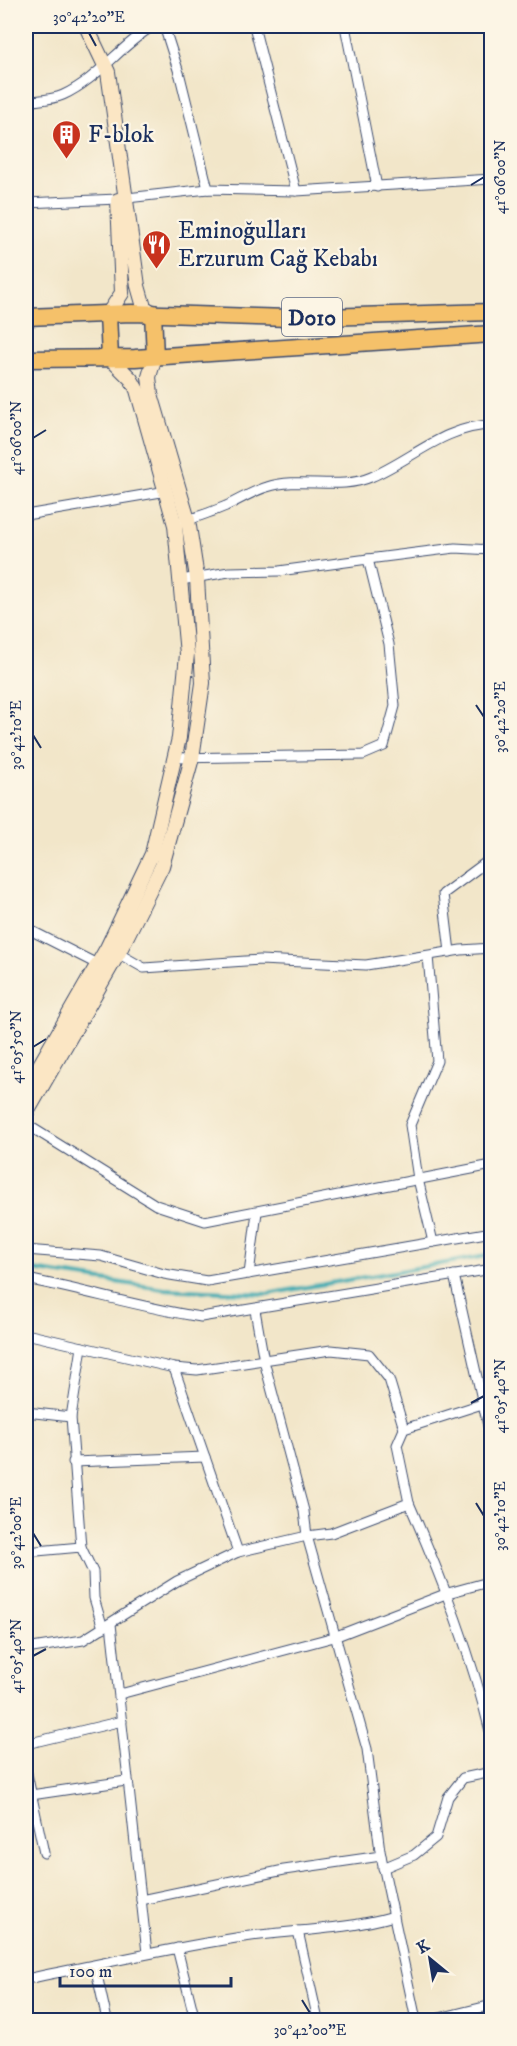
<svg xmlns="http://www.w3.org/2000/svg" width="517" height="2046" viewBox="0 0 517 2046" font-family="'IM FELL DW Pica',serif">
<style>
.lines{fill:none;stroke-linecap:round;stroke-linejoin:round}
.stream{stroke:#39abb3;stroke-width:4}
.street-casing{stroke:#3b4a6e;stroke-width:11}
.secondary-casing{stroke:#3b4a6e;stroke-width:16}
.highway-casing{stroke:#3b4a6e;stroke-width:19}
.street{stroke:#fff;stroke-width:9}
.secondary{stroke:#fbe6c4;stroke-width:14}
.highway{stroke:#f5c16b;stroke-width:16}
.ticks{fill:none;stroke:#1b2f5e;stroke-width:2}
.labels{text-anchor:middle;stroke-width:4.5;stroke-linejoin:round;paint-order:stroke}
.shield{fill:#fcf5e5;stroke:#5e6a86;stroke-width:1.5}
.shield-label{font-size:22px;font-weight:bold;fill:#1b2f5e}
.poi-label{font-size:24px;fill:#1b2f5e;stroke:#fcf5e5;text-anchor:start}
.neatline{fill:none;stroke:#1b2f5e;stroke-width:2}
.ticks-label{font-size:15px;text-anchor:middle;fill:#1b2f5e}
</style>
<rect width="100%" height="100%" fill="#fcf5e5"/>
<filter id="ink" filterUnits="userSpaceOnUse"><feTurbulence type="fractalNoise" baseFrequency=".0167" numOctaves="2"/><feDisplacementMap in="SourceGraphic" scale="12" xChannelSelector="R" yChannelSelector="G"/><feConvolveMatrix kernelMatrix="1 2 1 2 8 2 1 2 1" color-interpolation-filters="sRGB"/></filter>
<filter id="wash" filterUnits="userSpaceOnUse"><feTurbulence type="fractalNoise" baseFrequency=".008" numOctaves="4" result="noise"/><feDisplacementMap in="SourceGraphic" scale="24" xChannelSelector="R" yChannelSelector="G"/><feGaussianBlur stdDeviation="1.35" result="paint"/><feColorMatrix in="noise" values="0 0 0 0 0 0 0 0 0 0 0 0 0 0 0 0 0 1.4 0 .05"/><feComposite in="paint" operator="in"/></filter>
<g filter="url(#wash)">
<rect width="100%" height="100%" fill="#f2e6c9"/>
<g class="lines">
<path class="stream" d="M26 1269 164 1289 267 1294 492 1255"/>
</g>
</g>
<g filter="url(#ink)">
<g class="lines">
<defs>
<g id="street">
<path d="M164 26 180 76 208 189"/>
<path d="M254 26 296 191"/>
<path d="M345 26 377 187"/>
<path d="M26 102C37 100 52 100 63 95 98 79 121 45 153 26"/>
<path d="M26 203 118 199 208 189 296 191 492 179"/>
<path d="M26 515 167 491"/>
<path d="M182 522C197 517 212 512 226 506 239 500 253 491 267 487 301 476 339 491 371 477 413 459 444 426 492 425"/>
<path d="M368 559 455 548 492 550"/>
<path d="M174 758 363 755 384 746 395 706 389 644 368 559 279 571 229 572 181 580"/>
<path d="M26 928 97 964"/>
<path d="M114 951 144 968 260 960 366 965 461 950 492 948"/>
<path d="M450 952 443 894 485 863 492 861"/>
<path d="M428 956 437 1061 410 1125 418 1179 433 1242"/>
<path d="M26 1124 156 1205 205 1221 492 1165"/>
<path d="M26 1250 101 1256 164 1274 207 1281 492 1232"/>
<path d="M249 1274 257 1212"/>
<path d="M454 1275 488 1426 492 1427"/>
<path d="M26 1279C85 1290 142 1308 201 1317L492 1269"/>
<path d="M255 1310 264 1361 304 1511 307 1536 331 1533 409 1503 397 1445 404 1429 482 1404"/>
<path d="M26 1334 174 1368 197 1370 331 1350 369 1354 389 1379 404 1429"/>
<path d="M174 1368 238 1552"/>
<path d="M26 1412 71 1417"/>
<path d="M73 1462 205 1457"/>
<path d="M409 1503C443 1581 472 1656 492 1739"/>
<path d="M81 1547 71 1417 82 1347"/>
<path d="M26 1552 81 1547 93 1572 94 1598 103 1628"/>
<path d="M111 1624 147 1953"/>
<path d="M26 1649 83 1640 177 1581 238 1552 307 1536 367 1749 380 1851 416 2020"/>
<path d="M120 1694 334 1637 448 1593 492 1581"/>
<path d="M26 1744 122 1721"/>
<path d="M26 1769 44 1853"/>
<path d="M31 1795 126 1781"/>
<path d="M383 1868 414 1855 436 1837 448 1797 463 1778 492 1772"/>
<path d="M141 1900 284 1870 381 1856"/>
<path d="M298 1931 318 2020"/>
<path d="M177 1948 195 2020"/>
<path d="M95 1966 107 2020"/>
<path d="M26 1979C96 1965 165 1949 236 1938 289 1930 342 1931 394 1916"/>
<path d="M431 2020 492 2005"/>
</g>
<g id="secondary">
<path d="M86 26 108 72 138 286 144 307 153 313"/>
<path d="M108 314 122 293 118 200"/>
<path d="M26 1089 107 948 152 854 179 738 187 654 175 525 137 390 131 379 110 358"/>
<path d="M26 1114 118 954 162 866 192 758 203 683 197 578 188 520 151 394 149 377 155 356"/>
</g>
<g id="highway">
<path d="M153 313 155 356"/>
<path d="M108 314 110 358"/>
<path d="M26 317 132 313 290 318 492 312"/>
<path d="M26 359 135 358 492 334"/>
</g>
</defs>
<use href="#street" class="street-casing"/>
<use href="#secondary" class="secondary-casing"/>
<use href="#highway" class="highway-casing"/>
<use href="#street" class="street"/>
<use href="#secondary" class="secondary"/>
<use href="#highway" class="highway"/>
</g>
</g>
<path class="ticks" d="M89 33 96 46M471 185 484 177M33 438 46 430M476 705 484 717M33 735 41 748M33 1047 46 1039M471 1403 484 1396M476 1503 484 1516M33 1533 41 1546M33 1656 46 1649M302 2000 310 2013"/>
<defs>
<symbol id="building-pin" viewBox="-11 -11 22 30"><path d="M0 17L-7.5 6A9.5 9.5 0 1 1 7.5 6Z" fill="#c8321e" stroke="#fcf5e5"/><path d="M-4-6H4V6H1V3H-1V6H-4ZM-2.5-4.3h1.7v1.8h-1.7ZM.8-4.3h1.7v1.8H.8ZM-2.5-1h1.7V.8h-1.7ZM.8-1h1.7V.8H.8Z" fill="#fff"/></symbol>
<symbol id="restaurant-pin" viewBox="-11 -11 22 30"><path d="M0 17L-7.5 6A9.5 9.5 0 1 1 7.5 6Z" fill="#c8321e" stroke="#fcf5e5"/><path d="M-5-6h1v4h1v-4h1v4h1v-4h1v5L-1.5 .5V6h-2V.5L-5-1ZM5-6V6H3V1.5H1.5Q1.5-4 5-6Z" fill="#fff"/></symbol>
</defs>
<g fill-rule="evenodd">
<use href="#building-pin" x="50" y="118" width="33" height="45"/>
<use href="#restaurant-pin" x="140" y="228" width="33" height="45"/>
</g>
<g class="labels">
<rect class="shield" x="282" y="298" width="60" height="38" rx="4.5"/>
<g class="shield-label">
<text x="312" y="325">D010</text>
</g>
<g class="poi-label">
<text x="88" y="142">F-blok</text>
<text x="178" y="238">Eminoğulları<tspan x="178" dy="28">Erzurum Cağ Kebabı</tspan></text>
</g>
</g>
<rect width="517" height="2046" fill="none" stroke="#fcf5e5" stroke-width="66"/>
<g transform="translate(430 1959) rotate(330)" stroke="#fcf5e5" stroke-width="4.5" paint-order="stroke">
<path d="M0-4.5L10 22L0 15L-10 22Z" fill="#1b2f5e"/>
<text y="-9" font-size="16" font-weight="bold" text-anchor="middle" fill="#1b2f5e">K</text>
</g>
<path d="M60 1977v9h171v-9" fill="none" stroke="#1b2f5e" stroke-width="3"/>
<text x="69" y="1977" font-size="18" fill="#1b2f5e" stroke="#fcf5e5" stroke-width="4.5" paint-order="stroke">100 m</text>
<rect x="33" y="33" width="451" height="1980" class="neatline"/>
<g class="ticks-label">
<text x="89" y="22">30°42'20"E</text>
<text transform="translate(500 177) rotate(-90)" y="5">41°06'00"N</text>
<text transform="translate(16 438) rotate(-90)" y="5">41°06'00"N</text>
<text transform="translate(500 717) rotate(-90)" y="5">30°42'20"E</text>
<text transform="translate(16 735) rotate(-90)" y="5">30°42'10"E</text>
<text transform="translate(16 1047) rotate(-90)" y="5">41°05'50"N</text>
<text transform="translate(500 1396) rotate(-90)" y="5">41°05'40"N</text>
<text transform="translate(500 1516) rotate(-90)" y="5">30°42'10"E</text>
<text transform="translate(16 1533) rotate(-90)" y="5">30°42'00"E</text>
<text transform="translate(16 1656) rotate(-90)" y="5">41°05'40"N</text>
<text x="310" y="2035">30°42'00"E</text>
</g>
</svg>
